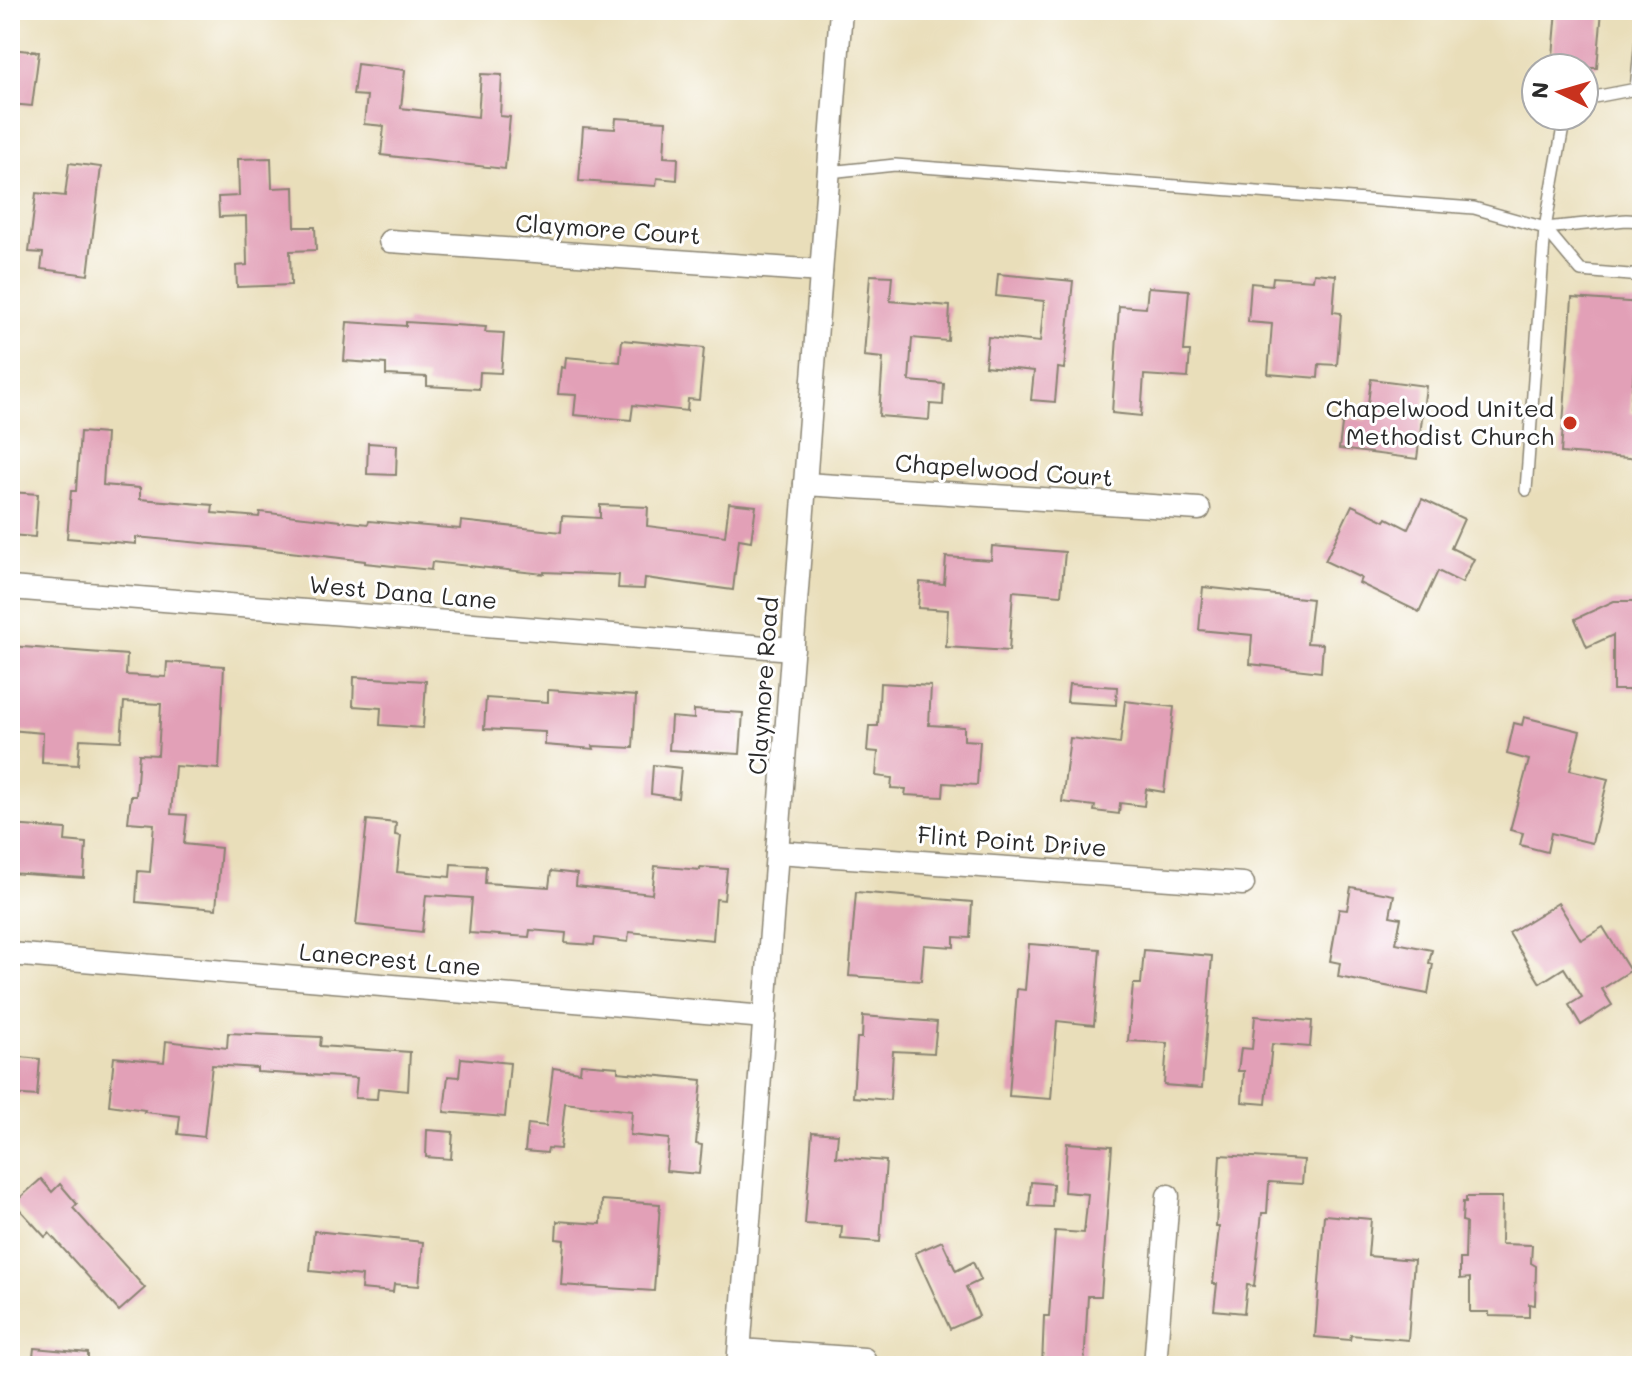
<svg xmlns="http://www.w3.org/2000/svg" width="1652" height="1376" viewBox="0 0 1652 1376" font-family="Mali,sans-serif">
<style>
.building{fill:#e2a0b7}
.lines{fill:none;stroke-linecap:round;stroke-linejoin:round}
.lane-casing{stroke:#8a8472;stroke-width:14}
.street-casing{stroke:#8a8472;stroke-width:25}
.lane{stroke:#fff;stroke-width:11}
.street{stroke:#fff;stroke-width:22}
.poi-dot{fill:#c8321e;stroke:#fff;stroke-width:3}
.labels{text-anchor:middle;stroke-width:6;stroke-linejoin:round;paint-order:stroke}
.street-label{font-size:24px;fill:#2b2b2b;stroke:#fff}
.poi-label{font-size:24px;fill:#2b2b2b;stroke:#fff;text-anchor:end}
</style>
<rect width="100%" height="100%" fill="#fff"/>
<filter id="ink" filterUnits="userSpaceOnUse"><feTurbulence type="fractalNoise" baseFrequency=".0125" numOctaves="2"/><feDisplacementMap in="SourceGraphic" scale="16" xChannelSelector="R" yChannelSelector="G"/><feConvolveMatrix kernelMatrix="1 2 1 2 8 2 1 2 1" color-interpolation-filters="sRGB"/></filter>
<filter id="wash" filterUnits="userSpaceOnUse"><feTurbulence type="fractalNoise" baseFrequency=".006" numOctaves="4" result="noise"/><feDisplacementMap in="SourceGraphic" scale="32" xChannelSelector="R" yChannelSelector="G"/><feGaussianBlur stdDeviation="1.8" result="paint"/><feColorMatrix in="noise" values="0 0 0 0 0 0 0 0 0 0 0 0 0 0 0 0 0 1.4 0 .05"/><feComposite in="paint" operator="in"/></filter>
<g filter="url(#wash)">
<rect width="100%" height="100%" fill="#e9deba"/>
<g id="blocks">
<g class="building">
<path d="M1557 10H1602L1597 68H1552Z"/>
<path d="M10 49 39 52 32 106 10 104Z"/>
<path d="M357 64 405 70 401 108 478 117 481 74 502 75 500 116 510 117 505 169 381 155 384 126 364 124 367 96 353 95Z"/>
<path d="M616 118 666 121 664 157 678 158 677 180 657 178 656 186 579 181 583 127 615 129Z"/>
<path d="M271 158 272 188 294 187 295 227H315L316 250 290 251 291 285 237 287 236 266 247 265 246 216 219 217 218 197 239 196 238 159Z"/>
<path d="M69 163 101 167 88 275 41 269 43 253 29 252 36 193 65 196Z"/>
<path d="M1314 273 1336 275 1333 312 1341 313 1337 365 1319 364 1318 378 1268 374 1272 324 1248 322 1251 283 1272 285 1273 277 1313 280Z"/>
<path d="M998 274 1073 281 1064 369 1058 368 1055 402 1031 400 1034 371 985 366 988 337 1040 342 1044 301 996 296Z"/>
<path d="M870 275 892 276 890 301 950 306 948 341 912 338 909 381 944 384 943 405 930 404 929 420 879 416 883 358 864 356Z"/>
<path d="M1148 287 1189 290 1184 351H1190L1188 378 1144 375 1141 416 1112 413 1119 306 1146 308Z"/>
<path d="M1572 298 1642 303V370L1634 369 1630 413 1642 414V459L1561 453Z"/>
<path d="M347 322 406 326V322L486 327 485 332 504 333 501 373 480 372 479 389 427 386V377L386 375V364L344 361Z"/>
<path d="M622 340 704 348 699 400 688 399 687 411 633 405 631 420 574 415 576 395 558 394 561 367 565 368 566 357 620 362Z"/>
<path d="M1371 379 1426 386 1417 459 1339 449 1343 417 1366 420Z"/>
<path d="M80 432 106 434 103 485 140 488V499L213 505 212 513 259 517 260 512 368 524 369 521 460 529 461 521 561 532 562 516 600 518V505L648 507 647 526 725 536 729 503 756 506 751 541 739 539 733 590 645 578 644 589 618 588 619 575 544 572V574L432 562 431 570 365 563V561L256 548 136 537V544L67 538 71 491H76Z"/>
<path d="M368 443 397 445 396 475 367 474Z"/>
<path d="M10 492 38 494 35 537 10 535Z"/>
<path d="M1422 499 1464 519 1451 548 1474 559 1462 583 1438 571 1419 612 1359 583 1361 578 1325 561 1352 505 1385 521 1387 518 1408 529Z"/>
<path d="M992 546 1065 552 1061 595 1013 591 1009 651 946 647 948 610 918 608 920 582 944 584 946 557 991 560Z"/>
<path d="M1203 587 1312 599 1307 643 1323 644 1321 672 1250 664 1252 635 1199 630Z"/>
<path d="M1614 601H1642V690H1613V635L1587 647 1575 619Z"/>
<path d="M10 646 127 655 126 675 166 677 167 662 224 666 219 769 175 766 171 814 187 815 184 844 221 848 216 909 136 902 138 871 150 872 154 824 128 822 131 796H136L139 754 158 755 161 704 124 702 121 741 80 739 78 765 42 763 43 733 10 730Z"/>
<path d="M354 677 426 681 423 728 380 725 381 708 353 706Z"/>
<path d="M880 683 931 686 929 725 964 727V740L980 741 977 785 944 783 943 797 905 795 906 789 891 788 892 778 876 776 878 752 867 751 869 726H878Z"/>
<path d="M1069 684 1117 687 1116 705 1067 702Z"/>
<path d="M548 690 636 696 633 748 593 746 594 749 545 745V732L484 729 486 698 548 702Z"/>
<path d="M1125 701 1174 707 1164 792 1146 789 1144 806 1120 803 1119 814 1094 811 1095 806 1062 802 1070 738 1120 744Z"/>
<path d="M694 710 743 713 740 754 669 750 671 717 694 719Z"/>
<path d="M1524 717 1580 731 1570 770 1608 779 1592 843 1551 833 1547 852 1520 845 1523 833 1510 830 1529 760 1507 754 1514 723 1522 725Z"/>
<path d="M653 765 681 768 678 798 651 794Z"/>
<path d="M367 820 396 823 395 835 401 836 397 872 450 877 451 864 486 866 485 883 549 887 551 871 577 874 576 886 652 894 655 866 700 870V867L727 869 724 900 716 899 713 940 629 932 628 942 595 938 594 945 565 943 566 933 530 930 529 937 469 933 472 898 426 895 422 932 356 925Z"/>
<path d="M10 825 66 829 65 841 86 843 84 878 10 873Z"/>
<path d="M1351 887 1394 895 1390 916 1401 918 1396 943 1432 950 1429 963 1433 964 1428 994 1338 977 1340 963 1330 961 1339 909 1347 910Z"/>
<path d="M856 892 972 902 970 938 954 937V947L924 945 921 981 849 976Z"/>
<path d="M1558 903 1581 940 1603 927 1630 971 1602 989 1612 1005 1581 1025 1569 1005 1582 997 1564 968 1540 983 1509 933Z"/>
<path d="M1029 944 1100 949 1094 1025 1057 1021 1051 1099 1009 1096 1017 989 1025 990Z"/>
<path d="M1144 950 1212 956 1202 1088 1164 1085 1167 1043 1128 1041 1133 984H1141Z"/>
<path d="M863 1016 937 1022 934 1053 893 1051 890 1100 853 1097 857 1038H862Z"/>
<path d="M1255 1016 1312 1021 1310 1047 1272 1044 1266 1104 1242 1102 1244 1071H1238L1241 1048 1252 1049Z"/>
<path d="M228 1033 321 1037 320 1046 410 1052 408 1091 378 1088 377 1099 355 1098 357 1078 257 1072V1068L212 1065 204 1137 178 1134 180 1116 144 1112 145 1110 109 1105 114 1057 164 1062 166 1041 227 1048Z"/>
<path d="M10 1056 40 1059 37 1096 10 1094Z"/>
<path d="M461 1058 510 1063 505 1117 444 1112 448 1076 459 1077Z"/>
<path d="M581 1064 618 1067V1072L702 1080 696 1144 702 1145 699 1174 666 1171 669 1139 630 1135 632 1111 565 1103 560 1149 548 1148 547 1153 525 1151 528 1124 546 1126 553 1068 580 1072Z"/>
<path d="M427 1130 453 1132 451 1159 426 1157Z"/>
<path d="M812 1132 838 1134 836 1157 886 1161 880 1242 841 1239 842 1226 805 1224Z"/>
<path d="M1067 1143 1112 1146 1101 1296H1088L1084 1366H1042L1044 1316H1049L1055 1231 1084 1233 1088 1194 1064 1192Z"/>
<path d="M1220 1155 1304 1160 1302 1184 1269 1182 1267 1213H1262L1254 1286 1247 1285 1244 1313 1214 1310 1217 1284H1213L1219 1227H1216Z"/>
<path d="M41 1179 52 1192 60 1184 77 1204 73 1208 145 1288 119 1311 49 1233 45 1237 14 1203Z"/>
<path d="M1031 1182 1053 1184 1052 1207 1029 1206Z"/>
<path d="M1466 1197H1502L1501 1244 1532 1245 1531 1263 1536 1266 1535 1305 1529 1304V1317L1489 1316V1312H1470V1278L1460 1279V1259H1465L1466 1222 1462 1221 1463 1202H1466Z"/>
<path d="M602 1200 660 1204 654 1291 561 1285 564 1240 556 1239 557 1221 601 1224Z"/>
<path d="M1324 1215 1371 1219 1368 1256 1414 1260 1408 1340 1351 1335 1350 1340 1315 1337Z"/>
<path d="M314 1231 423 1242 419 1286 394 1284 393 1292 361 1289 362 1276 310 1271Z"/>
<path d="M942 1241 956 1271 973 1262 981 1280 966 1287 979 1316 950 1329 915 1253Z"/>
<path d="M34 1348 88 1353V1366H32Z"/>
</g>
</g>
</g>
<g filter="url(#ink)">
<use href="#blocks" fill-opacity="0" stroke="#8a8472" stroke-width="2"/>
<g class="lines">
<defs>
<g id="lane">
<path d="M1584 99 1636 89 1642 30"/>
<path d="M829 172 895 165 1474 208 1545 228 1626 220 1642 221"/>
<path d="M1545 228 1581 271 1642 276"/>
<path d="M1526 490 1545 228 1565 116"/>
</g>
<g id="street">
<path d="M390 241 821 271"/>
<path d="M805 484 1199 509"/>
<path d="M10 588 793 649"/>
<path d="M777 852 1243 884"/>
<path d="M10 954 765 1017"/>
<path d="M740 1350 864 1359"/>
<path d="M738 1366 841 10"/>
<path d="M1155 1366 1168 1196"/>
</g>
</defs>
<use href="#lane" class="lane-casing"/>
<use href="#street" class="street-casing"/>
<use href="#lane" class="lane"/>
<use href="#street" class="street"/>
</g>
</g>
<circle class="poi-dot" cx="1570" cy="423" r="8"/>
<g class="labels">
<g class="street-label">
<text transform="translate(608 230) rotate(4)" y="8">Claymore Court</text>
<text transform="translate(1004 471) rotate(4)" y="8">Chapelwood Court</text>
<text transform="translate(403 593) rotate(5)" y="8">West Dana Lane</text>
<text transform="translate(764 686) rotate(-86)" y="8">Claymore Road</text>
<text transform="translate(1012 842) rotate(4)" y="8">Flint Point Drive</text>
<text transform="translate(390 960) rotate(5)" y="8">Lanecrest Lane</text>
</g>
<g class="poi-label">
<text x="1554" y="417">Chapelwood United<tspan x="1554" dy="28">Methodist Church</tspan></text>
</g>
</g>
<rect width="1652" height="1376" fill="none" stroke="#fff" stroke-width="40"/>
<g transform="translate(1560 92) rotate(275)"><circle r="38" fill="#ffffff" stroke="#aaaaaa" stroke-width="2"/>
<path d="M0-6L14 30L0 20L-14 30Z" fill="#c8321e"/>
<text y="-12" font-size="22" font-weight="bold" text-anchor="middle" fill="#2b2b2b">N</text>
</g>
</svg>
